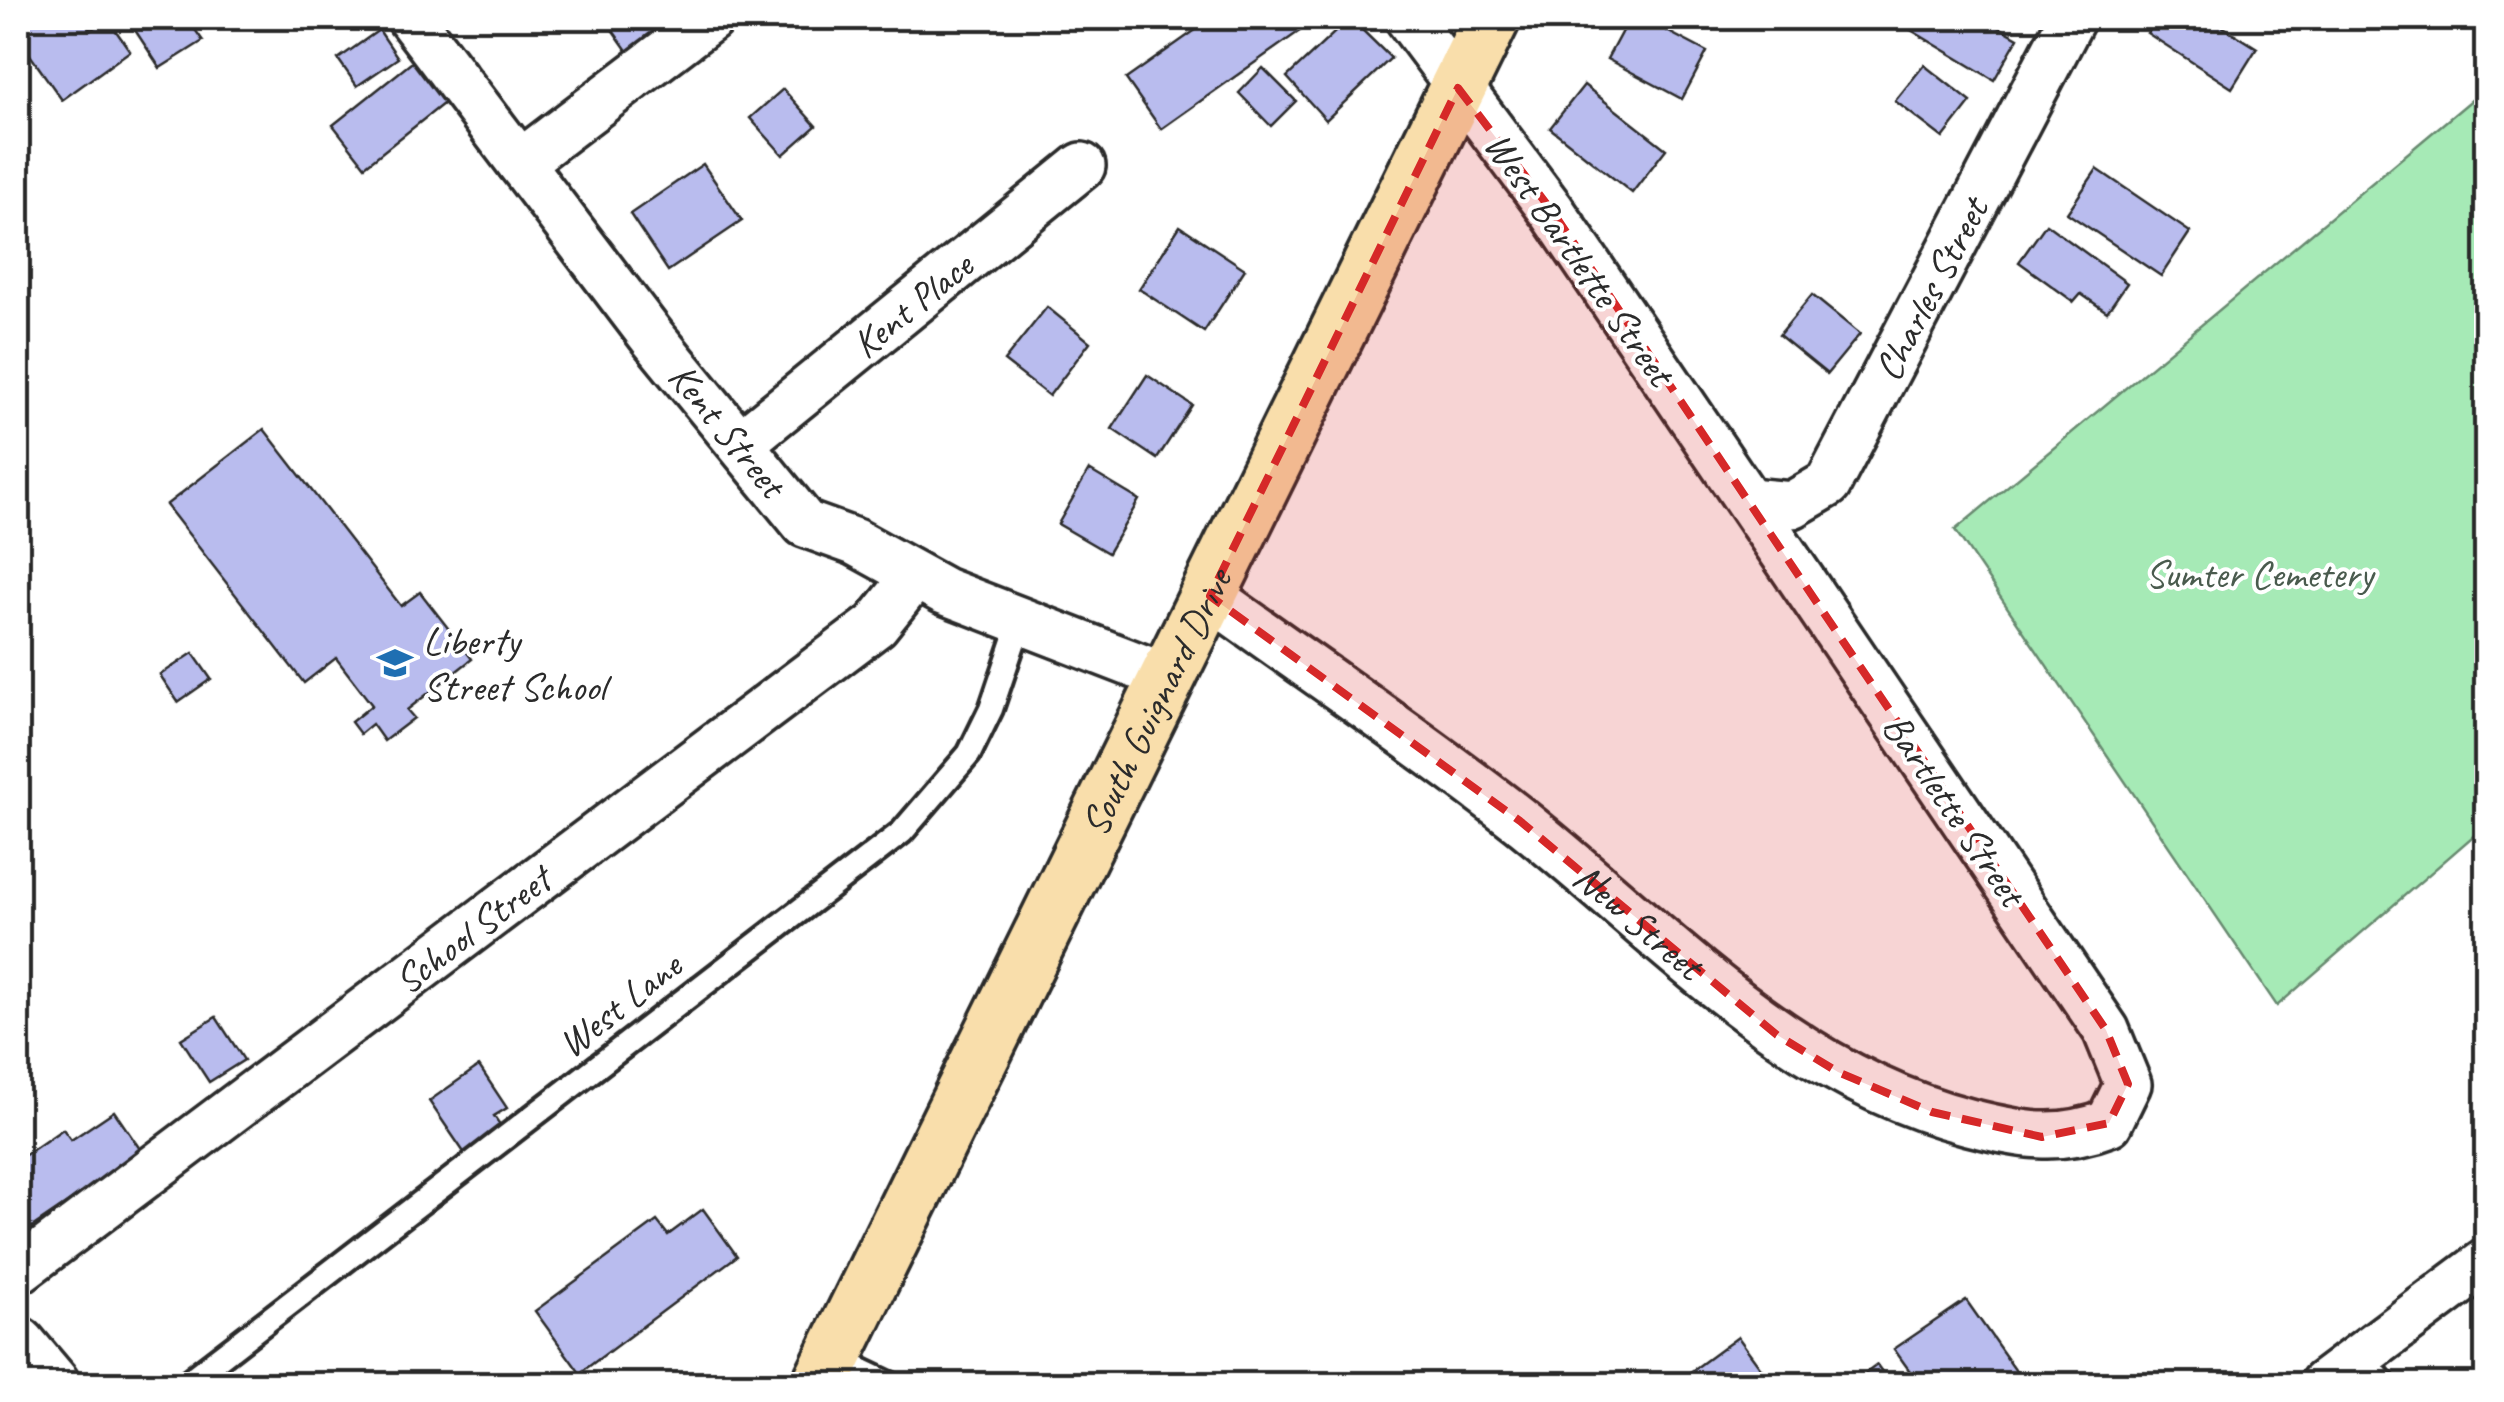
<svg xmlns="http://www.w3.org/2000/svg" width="2504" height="1402" viewBox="0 0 2504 1402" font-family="Caveat,sans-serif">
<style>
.green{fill:#a6eab6;stroke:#688a70;stroke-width:2.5}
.building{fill:#b9bcee;stroke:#2b2b2b;stroke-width:2.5}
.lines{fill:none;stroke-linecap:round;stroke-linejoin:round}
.lane-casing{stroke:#2b2b2b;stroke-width:30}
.street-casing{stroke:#2b2b2b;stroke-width:52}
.secondary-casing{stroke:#2b2b2b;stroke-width:62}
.highway-casing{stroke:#2b2b2b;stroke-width:62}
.lane{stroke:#fff;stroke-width:22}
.street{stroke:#fff;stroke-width:45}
.secondary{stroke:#fff;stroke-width:55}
.highway{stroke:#f9deab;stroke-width:55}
.marked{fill:#d62828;fill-opacity:0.2;stroke:#d62828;stroke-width:8;stroke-dasharray:20 12;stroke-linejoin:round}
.labels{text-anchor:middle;stroke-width:8;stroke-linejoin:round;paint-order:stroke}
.street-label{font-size:40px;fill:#2b2b2b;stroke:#fff}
.park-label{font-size:40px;fill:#4a5b4e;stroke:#fff}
.poi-label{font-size:40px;fill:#2b2b2b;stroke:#fff;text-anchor:start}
</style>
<rect width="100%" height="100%" fill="#fff"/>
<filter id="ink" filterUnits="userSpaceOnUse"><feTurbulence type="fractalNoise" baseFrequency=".01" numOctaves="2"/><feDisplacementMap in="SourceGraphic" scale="20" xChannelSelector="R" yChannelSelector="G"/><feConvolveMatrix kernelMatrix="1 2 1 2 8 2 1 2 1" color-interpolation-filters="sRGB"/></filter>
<g filter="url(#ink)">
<path class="green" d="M2486 88V825L2277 1006 1955 530Z"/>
<g class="building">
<path d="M18 18H82L91 30 107 18 130 51 62 100 18 38Z"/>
<path d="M127 18H187L203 41 160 68Z"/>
<path d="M604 18H664L673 31 633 59Z"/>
<path d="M1189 18H1297L1304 28 1161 129 1126 79 1197 29Z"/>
<path d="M1350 18 1391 58 1326 120 1287 77Z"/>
<path d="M1629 18H1642L1707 52 1682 99 1607 59Z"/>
<path d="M1891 18H1983L2018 38 1994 80Z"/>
<path d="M2157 18H2209L2257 48 2232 88 2147 33Z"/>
<path d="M379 30 398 58 357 86 338 59Z"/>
<path d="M416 59 448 100 365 166 333 125Z"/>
<path d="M1924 65 1971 102 1943 138 1895 101Z"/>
<path d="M1263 68 1296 101 1271 126 1239 93Z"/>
<path d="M1584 85 1666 149 1632 193 1550 128Z"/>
<path d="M783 89 816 126 783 155 750 118Z"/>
<path d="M703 164 742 221 668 271 630 214Z"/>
<path d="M2097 169 2190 232 2161 276 2067 213Z"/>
<path d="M2046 224 2127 283 2107 312 2081 294 2074 302 2019 262Z"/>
<path d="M1180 226 1245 269 1204 332 1139 289Z"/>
<path d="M1812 295 1860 334 1827 374 1779 335Z"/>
<path d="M1047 307 1090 342 1049 396 1004 361Z"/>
<path d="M1147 375 1192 405 1157 459 1112 429Z"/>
<path d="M264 429 401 606 420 592 472 659 407 710 414 718 384 741 372 724 360 734 351 722 372 705 336 658 304 683 166 505Z"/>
<path d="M1089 470 1139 500 1108 553 1058 524Z"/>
<path d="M193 653 211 679 178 702 160 675Z"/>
<path d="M216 1017 244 1060 209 1082 181 1039Z"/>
<path d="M479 1066 507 1108 494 1116 513 1144 476 1170 429 1101Z"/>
<path d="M114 1111 142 1152 23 1233 18 1225V1160L63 1129 71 1140Z"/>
<path d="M703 1209 737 1256 580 1373 535 1311 657 1221 668 1235Z"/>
<path d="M1966 1300 2025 1384H1919L1894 1349Z"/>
<path d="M1738 1337 1768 1378 1759 1384H1674Z"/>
<path d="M1877 1365 1891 1384H1851Z"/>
</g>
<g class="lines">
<defs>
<g id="lane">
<path d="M2361 1356 2384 1384"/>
<path d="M833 1357 890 1384"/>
<path d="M185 1384 902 832 969 754 991 709 1021 620"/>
</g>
<g id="street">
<path id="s1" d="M410 18 653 338 805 524 855 542 944 591 1169 678"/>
<path d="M520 163 711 18"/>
<path id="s2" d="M741 443 1082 166"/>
<path id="s3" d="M1749 501 1792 505 1828 484 2072 18"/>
<path id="s4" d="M1210 596C1314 671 1421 743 1522 822 1665 936 1786 1075 1969 1122 2021 1135 2057 1143 2109 1123L2128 1084 2106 1030 1552 211 1408 18"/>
<path id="s5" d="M18 1271 876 625 915 576"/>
<path d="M2323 1384 2486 1262"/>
</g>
<path id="secondary" d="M18 1345 51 1384"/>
<g id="highway">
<path id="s6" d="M820 1384 1492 18"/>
</g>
</defs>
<use href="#lane" class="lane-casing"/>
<use href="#street" class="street-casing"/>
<use href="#secondary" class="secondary-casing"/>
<use href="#highway" class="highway-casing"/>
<use href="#lane" class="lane"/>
<use href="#street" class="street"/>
<use href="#secondary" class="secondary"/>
<use href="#highway" class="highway"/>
</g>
</g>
<path class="marked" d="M1458 88 1552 211 2106 1030 2128 1084 2109 1123 2042 1137 1932 1112 1838 1072 1777 1035 1520 821 1210 596Z"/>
<defs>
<symbol id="school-bare" viewBox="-9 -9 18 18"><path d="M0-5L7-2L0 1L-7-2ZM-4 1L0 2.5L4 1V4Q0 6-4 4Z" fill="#1f6fb2" stroke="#fff" stroke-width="2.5" paint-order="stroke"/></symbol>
</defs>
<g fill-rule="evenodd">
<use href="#school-bare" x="370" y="638" width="50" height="50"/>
</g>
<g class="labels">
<g class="street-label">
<text transform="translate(1580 258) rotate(55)" y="14">West Bartlette Street</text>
<text dy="14" stroke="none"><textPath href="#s3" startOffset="305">Charles Street</textPath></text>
<text dy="14" stroke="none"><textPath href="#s2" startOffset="220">Kent Place</textPath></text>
<text dy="14" stroke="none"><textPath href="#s1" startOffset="520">Kent Street</textPath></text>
<text dy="14" stroke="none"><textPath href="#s6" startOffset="760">South Guignard Drive</textPath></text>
<text transform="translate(1955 809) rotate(56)" y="14">Bartlette Street</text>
<text dy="14" stroke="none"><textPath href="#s4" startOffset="538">New Street</textPath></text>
<text dy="14" stroke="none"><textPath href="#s5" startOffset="568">School Street</textPath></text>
<text transform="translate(619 1004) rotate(-38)" y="14">West Lane</text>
</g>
<g class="park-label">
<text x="2259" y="587">Sumter Cemetery</text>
</g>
<g class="poi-label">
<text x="423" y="654">Liberty<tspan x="423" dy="46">Street School</tspan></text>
</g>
</g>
<rect width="2504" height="1402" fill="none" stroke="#fff" stroke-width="60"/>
<rect x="30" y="30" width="2444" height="1342" fill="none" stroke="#2b2b2b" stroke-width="4" filter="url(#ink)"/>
</svg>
